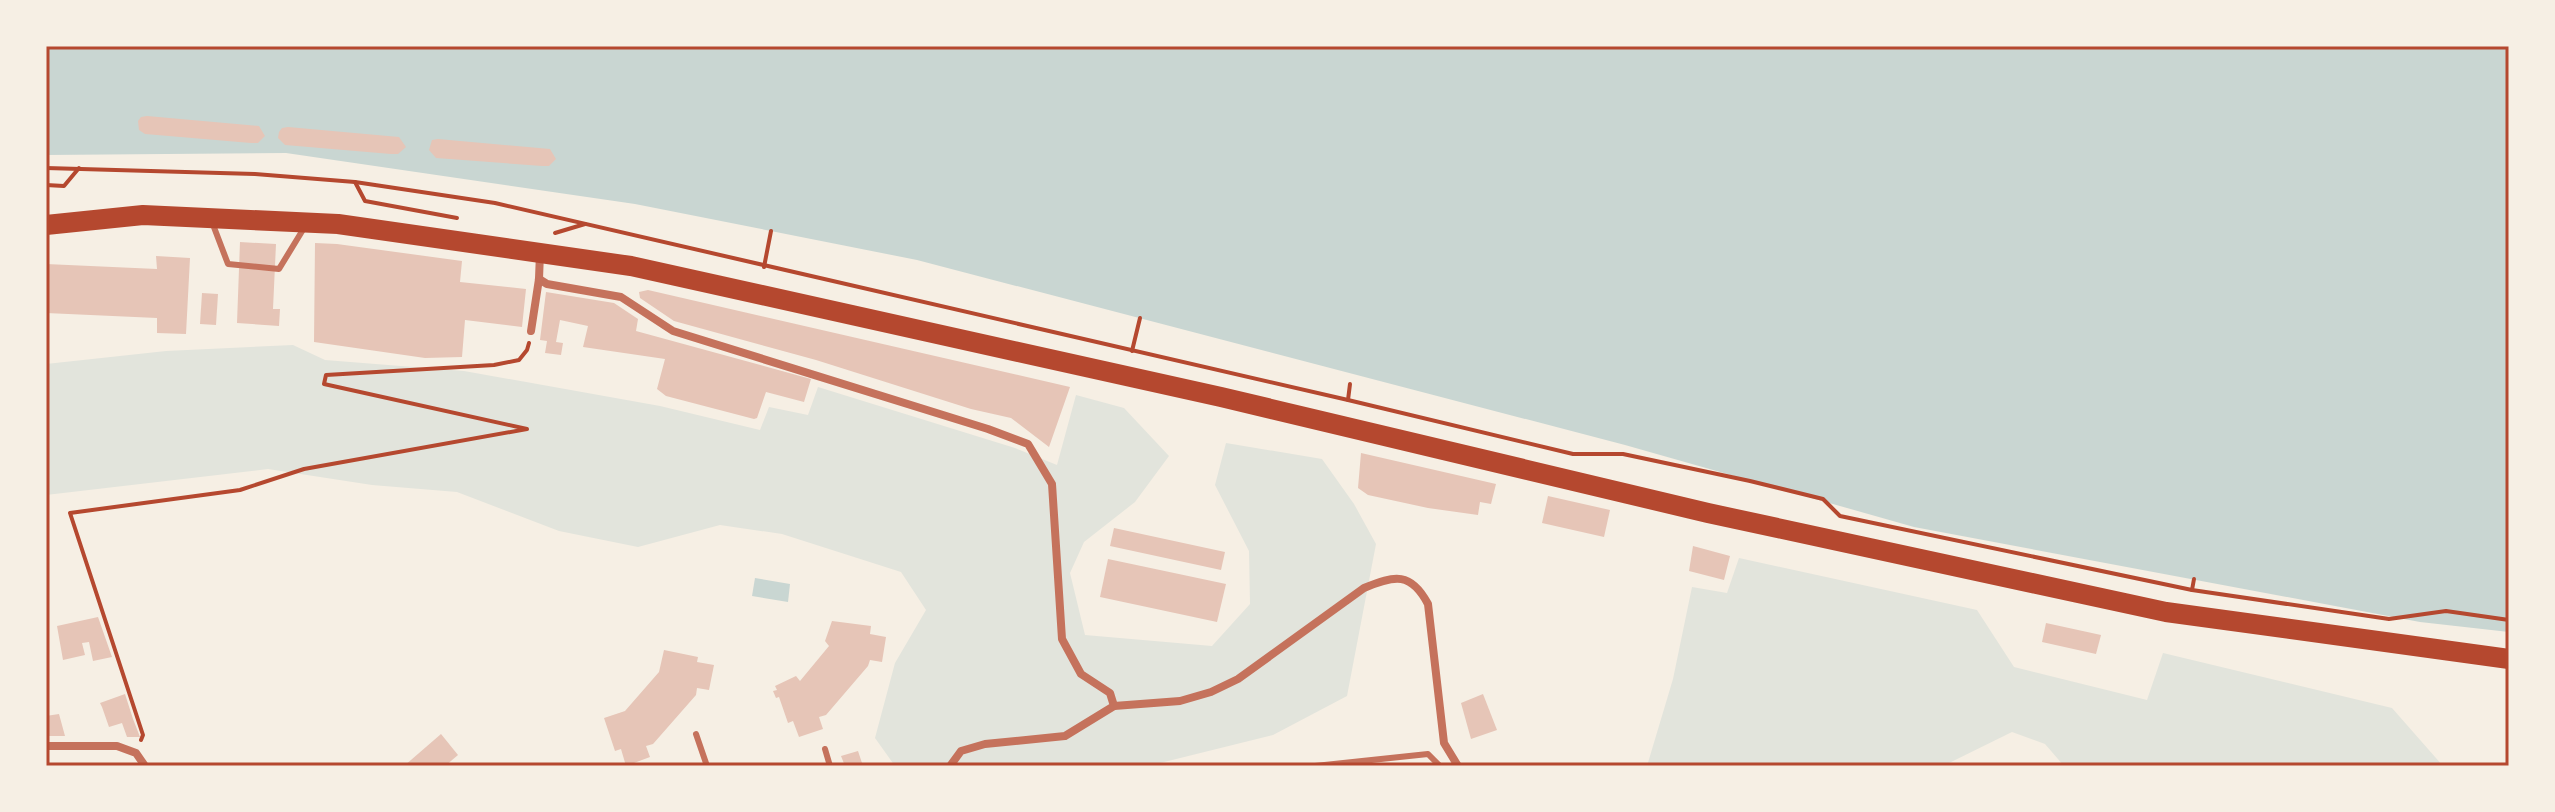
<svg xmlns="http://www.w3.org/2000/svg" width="2555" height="812" viewBox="0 0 2555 812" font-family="Barlow,sans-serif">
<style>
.green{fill:#e2e4dc}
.water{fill:#c9d6d2}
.building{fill:#e6c5b7}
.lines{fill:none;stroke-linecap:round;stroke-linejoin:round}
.path{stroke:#b5482f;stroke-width:4}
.service{stroke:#c5725c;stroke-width:6}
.minor{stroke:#c5725c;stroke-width:8}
.primary{stroke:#b5482f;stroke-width:20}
.neatline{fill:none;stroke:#b5482f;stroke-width:3}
</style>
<rect width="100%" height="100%" fill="#f6efe4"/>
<g class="green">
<path d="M293 345 325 360 464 371 660 406 760 430 769 407 808 415 818 387 1015 448 1057 465 1076 395 1124 408 1169 456 1135 502 1084 542 1070 573 1085 635 1212 646 1250 604 1249 551 1215 485 1226 443 1322 459 1354 504 1376 544 1347 696 1273 735 1148 766H895L875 738 895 663 926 610 901 572 782 534 720 525 638 547 559 531 457 492 372 485 268 469 46 495V364L166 351Z"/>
<path d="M1739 558 1977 610 2014 667 2147 700 2163 653 2392 708 2443 766H2064L2045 744 2012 732 1943 766H1647L1673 679 1692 587 1727 593Z"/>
</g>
<g class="water">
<path d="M46 46H2509V632L2420 622 1914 527 1625 445 917 260 635 204 286 153 46 155Z"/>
<path d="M755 578 790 584 788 602 752 596Z"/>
</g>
<g class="building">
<path d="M147 116 259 126 265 136 258 143H251L145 134 139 130 138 121 141 117Z"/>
<path d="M288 127 399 137 406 147 398 154H391L285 145 278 138 279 132 282 128Z"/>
<path d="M438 139 550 149 556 159 549 166H542L436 158 429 150 432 140Z"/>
<path d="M240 242 276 244 273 309H280L279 326 237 323Z"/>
<path d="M315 243 337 244 462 261 460 282 526 289 522 327 465 320 462 357 425 358 314 342Z"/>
<path d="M156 256 190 258 186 334 157 333V318L46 313V264L157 269Z"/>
<path d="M648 290 922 353 1070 387 1049 447 1011 418 971 409 816 360 674 321 640 298 639 292Z"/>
<path d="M546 292 614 303 638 319 636 331 811 379 804 402 766 392 757 418 754 419 666 396 657 389 665 359 583 347 588 326 560 320 556 342 563 343 561 355 545 353 547 341 540 340Z"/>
<path d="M202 293 218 294 216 325 200 324Z"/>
<path d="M1361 453 1496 484 1491 504 1480 502 1478 515 1428 508 1368 495 1358 488Z"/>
<path d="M1548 496 1610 510 1604 537 1542 523Z"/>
<path d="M1114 528 1225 552 1221 570 1110 546Z"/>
<path d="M1693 546 1730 556 1724 580 1689 571Z"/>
<path d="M1108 559 1226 584 1217 622 1100 597Z"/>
<path d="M98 617 112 657 93 661 89 642 82 643 85 655 63 660 57 626Z"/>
<path d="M832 621 871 626 870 634 886 637 882 662 870 660 868 666 826 715 819 717 823 729 799 737 793 721 788 723 779 697 776 698 773 691 777 690 775 686 796 676 800 681 829 646 825 641Z"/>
<path d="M2046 623 2101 635 2096 654 2042 642Z"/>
<path d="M664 650 698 657 697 662 714 665 709 690 697 688 696 695 653 744 646 746 650 757 626 766 621 749 615 751 604 718 625 711 659 672Z"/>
<path d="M125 694 133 719 140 737H127L122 723 109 727 102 707 100 703Z"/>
<path d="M1483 694 1497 730 1471 739 1461 703Z"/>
<path d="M59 714 65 736H46V716Z"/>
<path d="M441 734 458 755 445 766H404Z"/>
<path d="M858 751 863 766H845L841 756Z"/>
</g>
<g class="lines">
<g class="path">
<path d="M46 168 255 174 355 182 495 203 1348 400 1573 454H1623L1750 481 1823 499 1840 516 2192 590 2389 619 2446 611 2509 620"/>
<path d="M355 182 365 201 457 218"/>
<path d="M46 185 64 186 79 168"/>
<path d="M555 233 585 224"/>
<path d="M764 267 771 231"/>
<path d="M1132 351 1140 318"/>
<path d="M1348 400 1350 384"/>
<path d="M2192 590 2194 579"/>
<path d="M141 740 143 735 70 513 240 490 304 469 527 429 324 384 326 375 494 365 519 360 527 350 529 343"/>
</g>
<g class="service">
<path d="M212 222 228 264 279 269 304 228"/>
<path d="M696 734 707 766"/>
<path d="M825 749 830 766"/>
<path d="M1315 766 1428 754 1440 766"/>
</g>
<g class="minor">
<path d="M539 279 547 284 621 297 673 331 988 429 1028 444 1052 484 1062 639 1081 674 1110 693 1114 706 1065 736 985 744 961 751 950 766"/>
<path d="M531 331 539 279 540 253"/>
<path d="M1114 706 1180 701 1211 692 1238 679 1364 588C1395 575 1411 572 1428 604L1444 743 1458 766"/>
<path d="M46 746H117L136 753 145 766"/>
</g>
<path class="primary" d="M46 225 143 215 338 224 631 266 1221 397 1708 513 2166 612 2509 659"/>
</g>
<rect width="2555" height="812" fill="none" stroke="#f6efe4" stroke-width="96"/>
<rect x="48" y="48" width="2459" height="716" class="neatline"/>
</svg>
